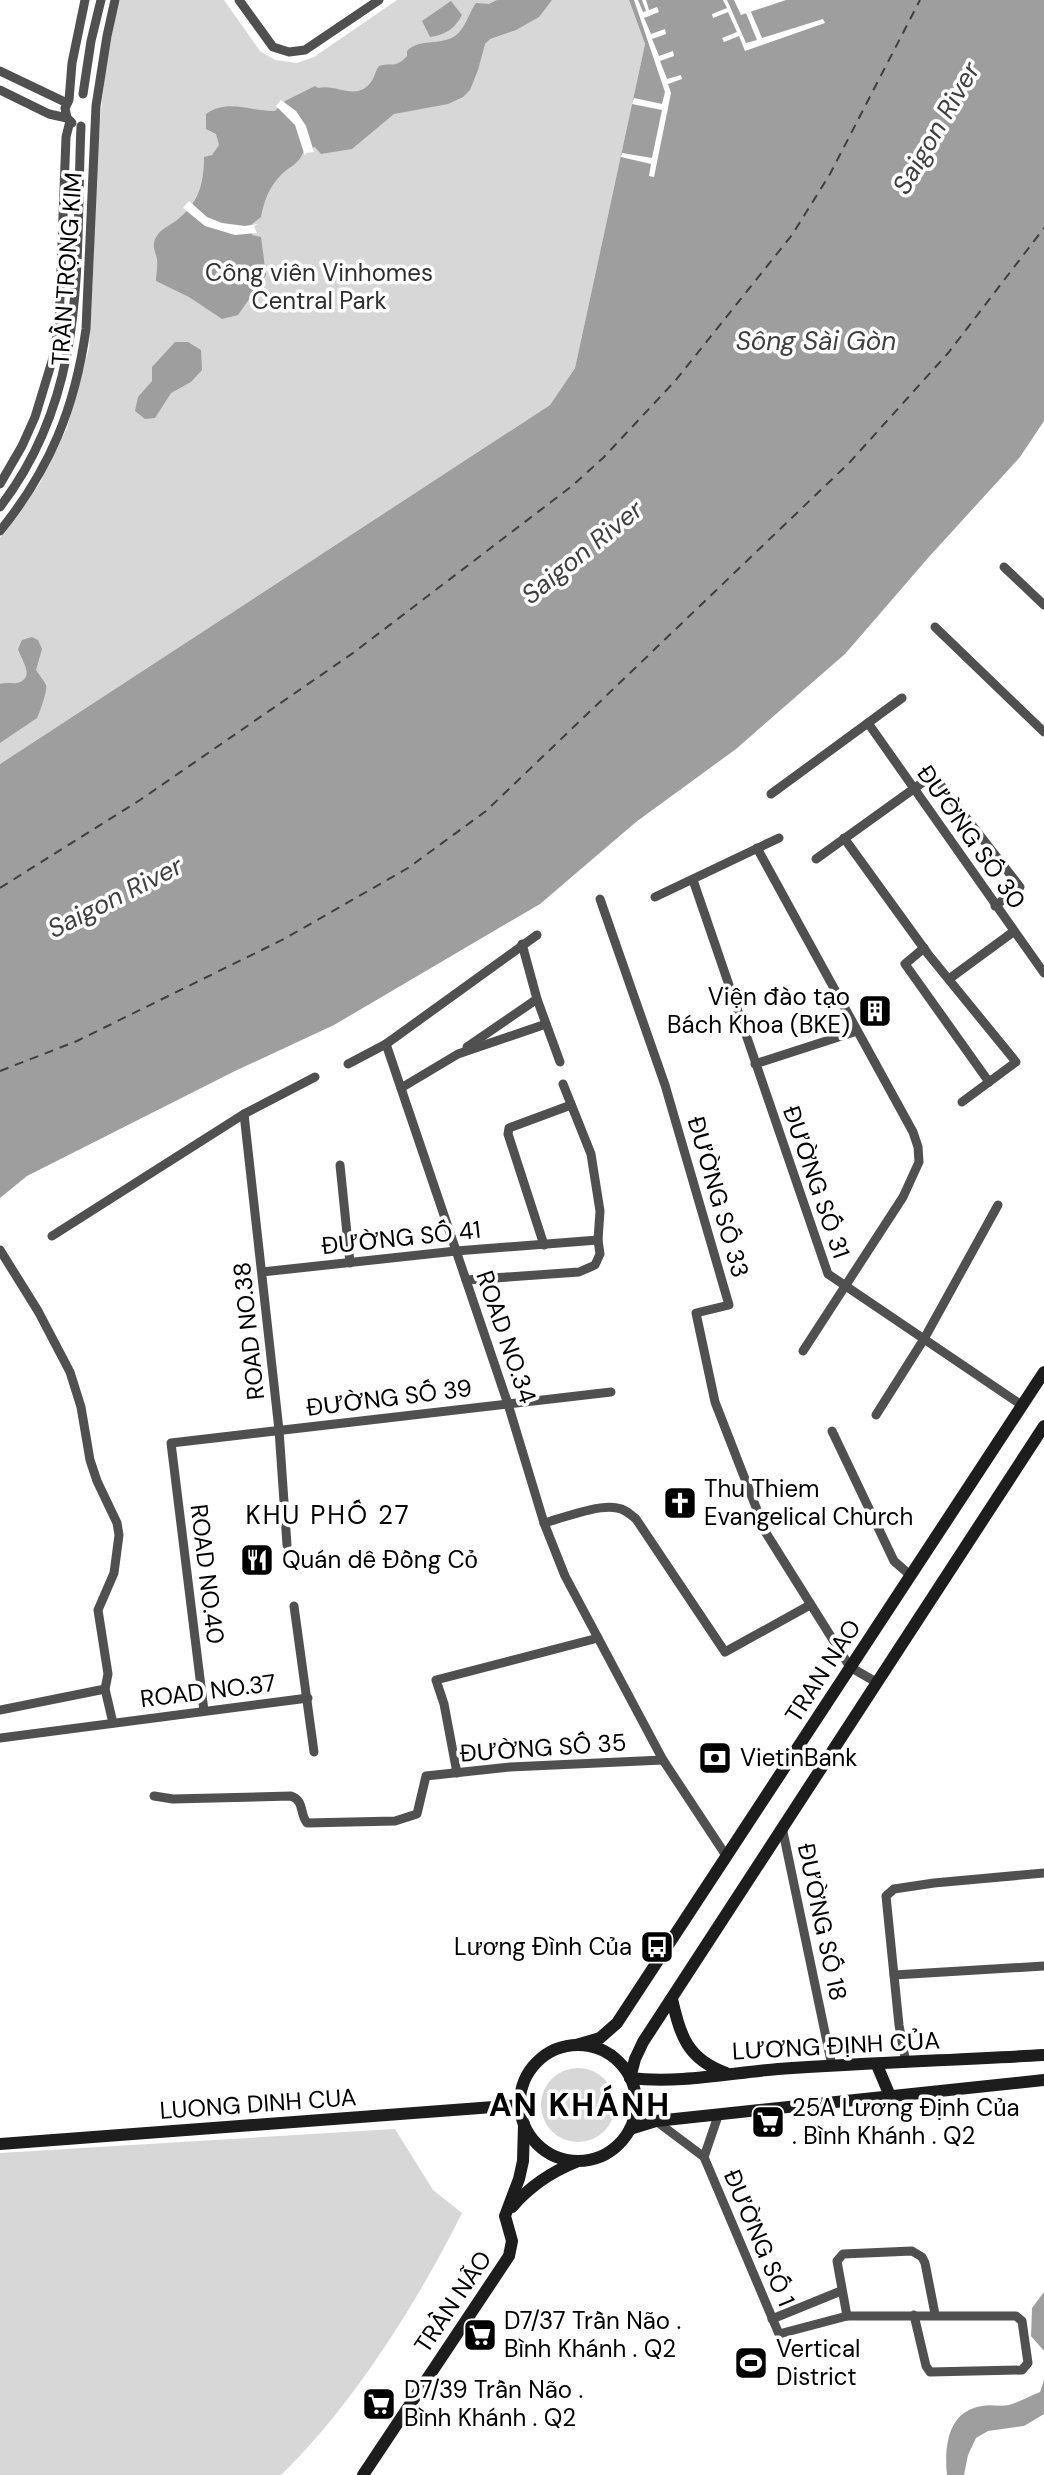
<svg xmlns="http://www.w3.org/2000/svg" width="1044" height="2475" viewBox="0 0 1044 2475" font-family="'DM Sans',sans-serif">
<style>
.green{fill:#d7d7d7}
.water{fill:#9e9e9e}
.pier{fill:#fff}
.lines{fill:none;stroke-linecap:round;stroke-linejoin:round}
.ferry{stroke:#3f3f3f;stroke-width:2;stroke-dasharray:9 7;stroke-linecap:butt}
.street{stroke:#505050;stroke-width:9}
.secondary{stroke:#1d1d1d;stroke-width:12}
.labels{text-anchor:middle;stroke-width:7;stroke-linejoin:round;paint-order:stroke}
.street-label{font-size:24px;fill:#000;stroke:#fff}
.park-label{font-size:24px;fill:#2e2e2e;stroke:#fff}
.poi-label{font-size:24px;fill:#000;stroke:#fff;text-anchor:start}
.water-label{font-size:26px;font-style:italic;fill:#3f3f3f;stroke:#fff}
.neighbourhood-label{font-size:26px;letter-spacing:2px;fill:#000;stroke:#fff}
.district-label{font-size:32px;font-weight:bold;letter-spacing:2px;fill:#000;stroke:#fff}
</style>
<rect width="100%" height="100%" fill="#fff"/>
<g class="green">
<path d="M120 0H224L260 51 275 60 297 63 314 57 397 0H629L645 44 575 368 550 405 0 764V538L40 483 67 428 89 348 91 315C97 212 93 100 120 0Z"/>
<circle cx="578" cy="2105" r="37"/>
<path d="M395 2129 433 2190 462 2213C417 2303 353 2405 281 2475H0V2153Z"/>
</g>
<g class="water">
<path d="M497 0H552L539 17 516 30 490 39 485 44 478 70 470 90 463 97 448 104 394 114 352 149 321 154 315 147 304 150C299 165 291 165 281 175 269 187 264 201 261 217L251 225 252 235 261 237 266 275 238 315 222 319 189 297 156 281C156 274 158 267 157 259 156 253 153 249 154 243 157 230 168 227 177 220 199 203 204 183 204 157L212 155 219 145 216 134 206 129V114C228 98 251 112 275 111L285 101 315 86 318 88C337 83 356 102 371 82 375 77 375 71 379 66 392 62 395 69 407 56V51C419 38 439 46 455 36 466 28 468 14 476 3L489 4Z"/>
<path d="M629 0H734L741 15 786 0H1044V421L1020 457 928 558 845 654 736 749 636 822 540 904 334 1025 235 1071 27 1176 0 1198V764L550 405 575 368 645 44Z"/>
<path d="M451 1 462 15C455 28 446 35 430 37L422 21Z"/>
<path d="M175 342H188L201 350 202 370 191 382 171 393 155 418 145 419 135 411 138 397 152 381V367Z"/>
<path d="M32 637 38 640 42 649 36 670C39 675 43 679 46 685 48 689 40 712 37 718L0 743V684C6 682 12 684 17 683 37 678 20 658 18 649L22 640Z"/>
<path d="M1044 2292V2351L1031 2336 1032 2308Z"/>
<path d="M1044 2380V2414L1024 2426 988 2431 976 2438 968 2455 964 2475H947C944 2446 948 2411 982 2406 991 2404 1000 2407 1009 2405 1019 2402 1030 2396 1040 2392Z"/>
</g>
<g class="pier">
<path d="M634 0H638L643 12 646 11 642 0H646L649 10 657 7 659 12 644 18 651 34 665 29 666 34 652 39 659 56 673 51 674 56 660 61 667 79 681 75 682 79 668 84 671 93 654 177 649 176 651 164 621 157 622 153 652 158 662 110 632 104 634 98 662 104 665 92Z"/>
<path d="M723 0H727L746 43 757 40 746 13 751 12 762 38 823 19 825 23 745 51 739 36 724 42 722 38 737 32 728 12 713 18 712 14 727 8Z"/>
<path d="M281 100 296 111 306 126 314 152 306 153 305 156 295 125 276 106Z"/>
<path d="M189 201 207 217 222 223 245 226 258 224 254 226 257 233 235 235 205 226 183 208Z"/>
</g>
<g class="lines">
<g class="ferry">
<path d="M0 888 140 800 353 653 572 486 604 457 675 381 792 235 830 174 920 0"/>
<path d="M0 1071 77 1041 284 939 408 868 486 811 850 462 949 352 1044 228"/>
</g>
<g class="street">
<path d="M239 0 273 47 289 52 305 50 379 0"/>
<path d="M0 71 67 103"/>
<path d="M0 90 49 114 67 118"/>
<path d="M83 94 91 41 101 0"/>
<path d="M72 123 67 118 65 108 69 100 72 63 85 0"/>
<path d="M0 484 22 446 35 417 53 358 59 323 66 137 70 121"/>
<path d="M0 507C89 391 75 264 81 126"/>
<path d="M0 531C50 469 75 408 86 329L96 106 107 36 115 0"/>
<path d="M1004 567 1044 605"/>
<path d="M935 627 1044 732"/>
<path d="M868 723 1044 973"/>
<path d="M771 794 902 698"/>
<path d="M844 838 928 954 1016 1062 962 1102"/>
<path d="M757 848 913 1132 918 1147 919 1162 903 1197 803 1351"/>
<path d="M816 859 933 775 1020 887 995 906"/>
<path d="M693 880 828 1274 1023 1406"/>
<path d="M655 897 779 838"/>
<path d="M600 899 665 1085 729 1305 696 1313 715 1402 766 1533 850 1667 876 1682"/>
<path d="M924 948 905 964 989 1082"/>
<path d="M949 979 1013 932"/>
<path d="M537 999 560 1062"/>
<path d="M386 1044 508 1404 544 1523 565 1576 663 1760 727 1857"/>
<path d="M467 1047 537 999 522 944"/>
<path d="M348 1064 386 1044 537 935"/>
<path d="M755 1064 857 1031"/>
<path d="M401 1088 458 1054 546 1024"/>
<path d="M244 1114 279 1430 287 1545"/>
<path d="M340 1165 350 1263"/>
<path d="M52 1236 244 1114 315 1077"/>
<path d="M544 1245 508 1134 509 1128 571 1105"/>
<path d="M0 1250 38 1311 70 1372 81 1407 90 1460 97 1481 117 1523 119 1535 114 1573 98 1610 108 1674 105 1689 0 1710"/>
<path d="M262 1272 456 1251 598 1240"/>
<path d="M466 1280 579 1272 595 1265 600 1254 598 1240 600 1211 591 1154 563 1084"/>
<path d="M876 1415 924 1339 998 1205"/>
<path d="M832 1431 894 1561 910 1575"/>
<path d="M544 1523C563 1518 598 1504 617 1508 625 1509 630 1514 636 1519L725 1652 810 1605"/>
<path d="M294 1606 314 1752"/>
<path d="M105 1689 113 1723"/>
<path d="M204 1711 171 1443 611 1392"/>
<path d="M0 1738 308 1698"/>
<path d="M457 1773 444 1704 436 1680 598 1638"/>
<path d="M154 1796 173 1799 291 1796C305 1801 299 1813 307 1823L395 1821 417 1814 426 1776 510 1767 663 1760"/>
<path d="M782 1827 832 2066"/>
<path d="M894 1975 1044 1966"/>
<path d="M906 2063 899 2025 886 1896 894 1889 934 1883 1044 1873"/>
<path d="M656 2121 704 2157 779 2334 847 2316H1016L1022 2321 1028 2363 1022 2370 930 2372 926 2366 914 2315"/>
<path d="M704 2157 718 2116"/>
<path d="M847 2316 837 2261 843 2254 912 2251 922 2257 925 2263 935 2314"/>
<path d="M772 2319 841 2291"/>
</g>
<g class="secondary">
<path d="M672 1999C680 2035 687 2059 726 2073"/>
<path d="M576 2045 600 2038 617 2023 1044 1372"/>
<circle cx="578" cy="2103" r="58"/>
<path d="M877 2065 890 2096"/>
<path d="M630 2078 635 2059 643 2042 1044 1426"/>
<path d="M630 2078C678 2084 730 2073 778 2069 867 2063 955 2060 1044 2055"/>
<path d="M630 2129 656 2121 1044 2080"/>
<path d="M0 2144 520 2105"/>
<path d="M512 2207C530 2186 551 2172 576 2162"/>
<path d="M363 2475 509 2256 512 2241 505 2216 519 2179 523 2161 524 2124"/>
</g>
</g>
<defs>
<symbol id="building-square" viewBox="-11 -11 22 22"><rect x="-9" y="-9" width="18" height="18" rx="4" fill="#000" stroke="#fff"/><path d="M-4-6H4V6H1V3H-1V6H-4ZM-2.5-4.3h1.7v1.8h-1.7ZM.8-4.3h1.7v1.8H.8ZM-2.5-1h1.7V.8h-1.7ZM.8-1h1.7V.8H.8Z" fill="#fff"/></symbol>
<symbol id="church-square" viewBox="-11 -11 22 22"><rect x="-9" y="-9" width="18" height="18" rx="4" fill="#000" stroke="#fff"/><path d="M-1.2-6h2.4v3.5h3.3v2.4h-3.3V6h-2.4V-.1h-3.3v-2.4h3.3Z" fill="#fff"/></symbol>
<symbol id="restaurant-square" viewBox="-11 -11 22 22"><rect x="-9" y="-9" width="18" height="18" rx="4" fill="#000" stroke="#fff"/><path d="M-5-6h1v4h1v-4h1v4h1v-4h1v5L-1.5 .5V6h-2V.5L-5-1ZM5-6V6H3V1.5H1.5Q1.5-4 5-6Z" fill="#fff"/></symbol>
<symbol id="bank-square" viewBox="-11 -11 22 22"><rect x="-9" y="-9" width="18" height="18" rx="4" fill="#000" stroke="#fff"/><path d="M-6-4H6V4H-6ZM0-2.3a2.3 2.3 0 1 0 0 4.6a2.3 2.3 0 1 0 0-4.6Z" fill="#fff"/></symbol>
<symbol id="bus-square" viewBox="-11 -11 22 22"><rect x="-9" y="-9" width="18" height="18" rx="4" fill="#000" stroke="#fff"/><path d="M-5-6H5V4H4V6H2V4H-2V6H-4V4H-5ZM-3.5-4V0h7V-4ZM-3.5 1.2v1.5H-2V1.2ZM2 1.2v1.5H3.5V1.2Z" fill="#fff"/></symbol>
<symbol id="supermarket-square" viewBox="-11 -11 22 22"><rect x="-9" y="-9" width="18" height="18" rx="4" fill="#000" stroke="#fff"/><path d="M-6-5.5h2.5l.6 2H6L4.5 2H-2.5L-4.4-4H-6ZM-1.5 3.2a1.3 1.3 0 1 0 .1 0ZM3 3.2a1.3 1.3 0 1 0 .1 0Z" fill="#fff"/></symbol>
<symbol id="stadium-square" viewBox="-11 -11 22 22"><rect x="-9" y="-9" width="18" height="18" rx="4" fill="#000" stroke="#fff"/><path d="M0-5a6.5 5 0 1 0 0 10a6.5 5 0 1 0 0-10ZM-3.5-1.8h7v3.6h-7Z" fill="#fff"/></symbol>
</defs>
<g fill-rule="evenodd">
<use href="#building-square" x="856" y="992" width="38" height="38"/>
<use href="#church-square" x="661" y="1484" width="38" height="38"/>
<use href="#restaurant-square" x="238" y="1541" width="38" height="38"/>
<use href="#bank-square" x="696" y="1739" width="38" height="38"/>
<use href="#bus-square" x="638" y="1928" width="38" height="38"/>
<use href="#supermarket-square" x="749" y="2103" width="38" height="38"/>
<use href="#supermarket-square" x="461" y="2316" width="38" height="38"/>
<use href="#stadium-square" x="732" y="2344" width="38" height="38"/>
<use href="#supermarket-square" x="360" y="2385" width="38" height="38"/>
</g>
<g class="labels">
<g class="street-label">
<text transform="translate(67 269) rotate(-86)" y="8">TRẦN TRỌNG KIM</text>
<text transform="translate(971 837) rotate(55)" y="8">ĐƯỜNG SỐ 30</text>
<text transform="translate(816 1182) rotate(71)" y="8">ĐƯỜNG SỐ 31</text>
<text transform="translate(718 1197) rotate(74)" y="8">ĐƯỜNG SỐ 33</text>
<text transform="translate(401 1238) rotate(-6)" y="8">ĐƯỜNG SỐ 41</text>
<text transform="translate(249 1331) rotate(-96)" y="8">ROAD NO.38</text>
<text transform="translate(506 1337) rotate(71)" y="8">ROAD NO.34</text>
<text transform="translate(389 1398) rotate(-7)" y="8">ĐƯỜNG SỐ 39</text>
<text transform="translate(207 1574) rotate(83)" y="8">ROAD NO.40</text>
<text transform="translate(823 1671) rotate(-57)" y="8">TRAN NAO</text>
<text transform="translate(208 1691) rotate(-7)" y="8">ROAD NO.37</text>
<text transform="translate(543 1748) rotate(-4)" y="8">ĐƯỜNG SỐ 35</text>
<text transform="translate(822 1922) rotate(78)" y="8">ĐƯỜNG SỐ 18</text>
<text transform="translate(836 2046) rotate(-3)" y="8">LƯƠNG ĐỊNH CỦA</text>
<text transform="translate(258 2104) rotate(-4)" y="8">LUONG DINH CUA</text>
<text transform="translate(759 2238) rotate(67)" y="8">ĐƯỜNG SỐ 1</text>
<text transform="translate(453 2302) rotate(-56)" y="8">TRẦN NÃO</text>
</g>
<g class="park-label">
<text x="319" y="281">Công viên Vinhomes<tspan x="319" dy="28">Central Park</tspan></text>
</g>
<g class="poi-label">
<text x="850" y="1005" text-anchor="end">Viện đào tạo<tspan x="850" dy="28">Bách Khoa (BKE)</tspan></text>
<text x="704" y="1497">Thu Thiem<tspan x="704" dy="28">Evangelical Church</tspan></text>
<text x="282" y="1568">Quán dê Đồng Cỏ</text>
<text x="740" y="1766">VietinBank</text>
<text x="632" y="1955" text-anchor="end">Lương Đình Của</text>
<text x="792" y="2116">25A Lương Định Của<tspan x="792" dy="28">. Bình Khánh . Q2</tspan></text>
<text x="504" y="2329">D7/37 Trần Não .<tspan x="504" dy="28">Bình Khánh . Q2</tspan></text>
<text x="776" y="2357">Vertical<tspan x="776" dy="28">District</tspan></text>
<text x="404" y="2398">D7/39 Trần Não .<tspan x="404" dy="28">Bình Khánh . Q2</tspan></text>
</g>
<g class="water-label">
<text transform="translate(936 128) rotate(-60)" y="9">Saigon River</text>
<text x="816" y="350">Sông Sài Gòn</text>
<text transform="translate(582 552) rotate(-39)" y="9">Saigon River</text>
<text transform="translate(115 897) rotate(-27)" y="9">Saigon River</text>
</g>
<g class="neighbourhood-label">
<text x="328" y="1524">KHU PHỐ 27</text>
</g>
<g class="district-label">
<text x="580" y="2116">AN KHÁNH</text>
</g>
</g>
</svg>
